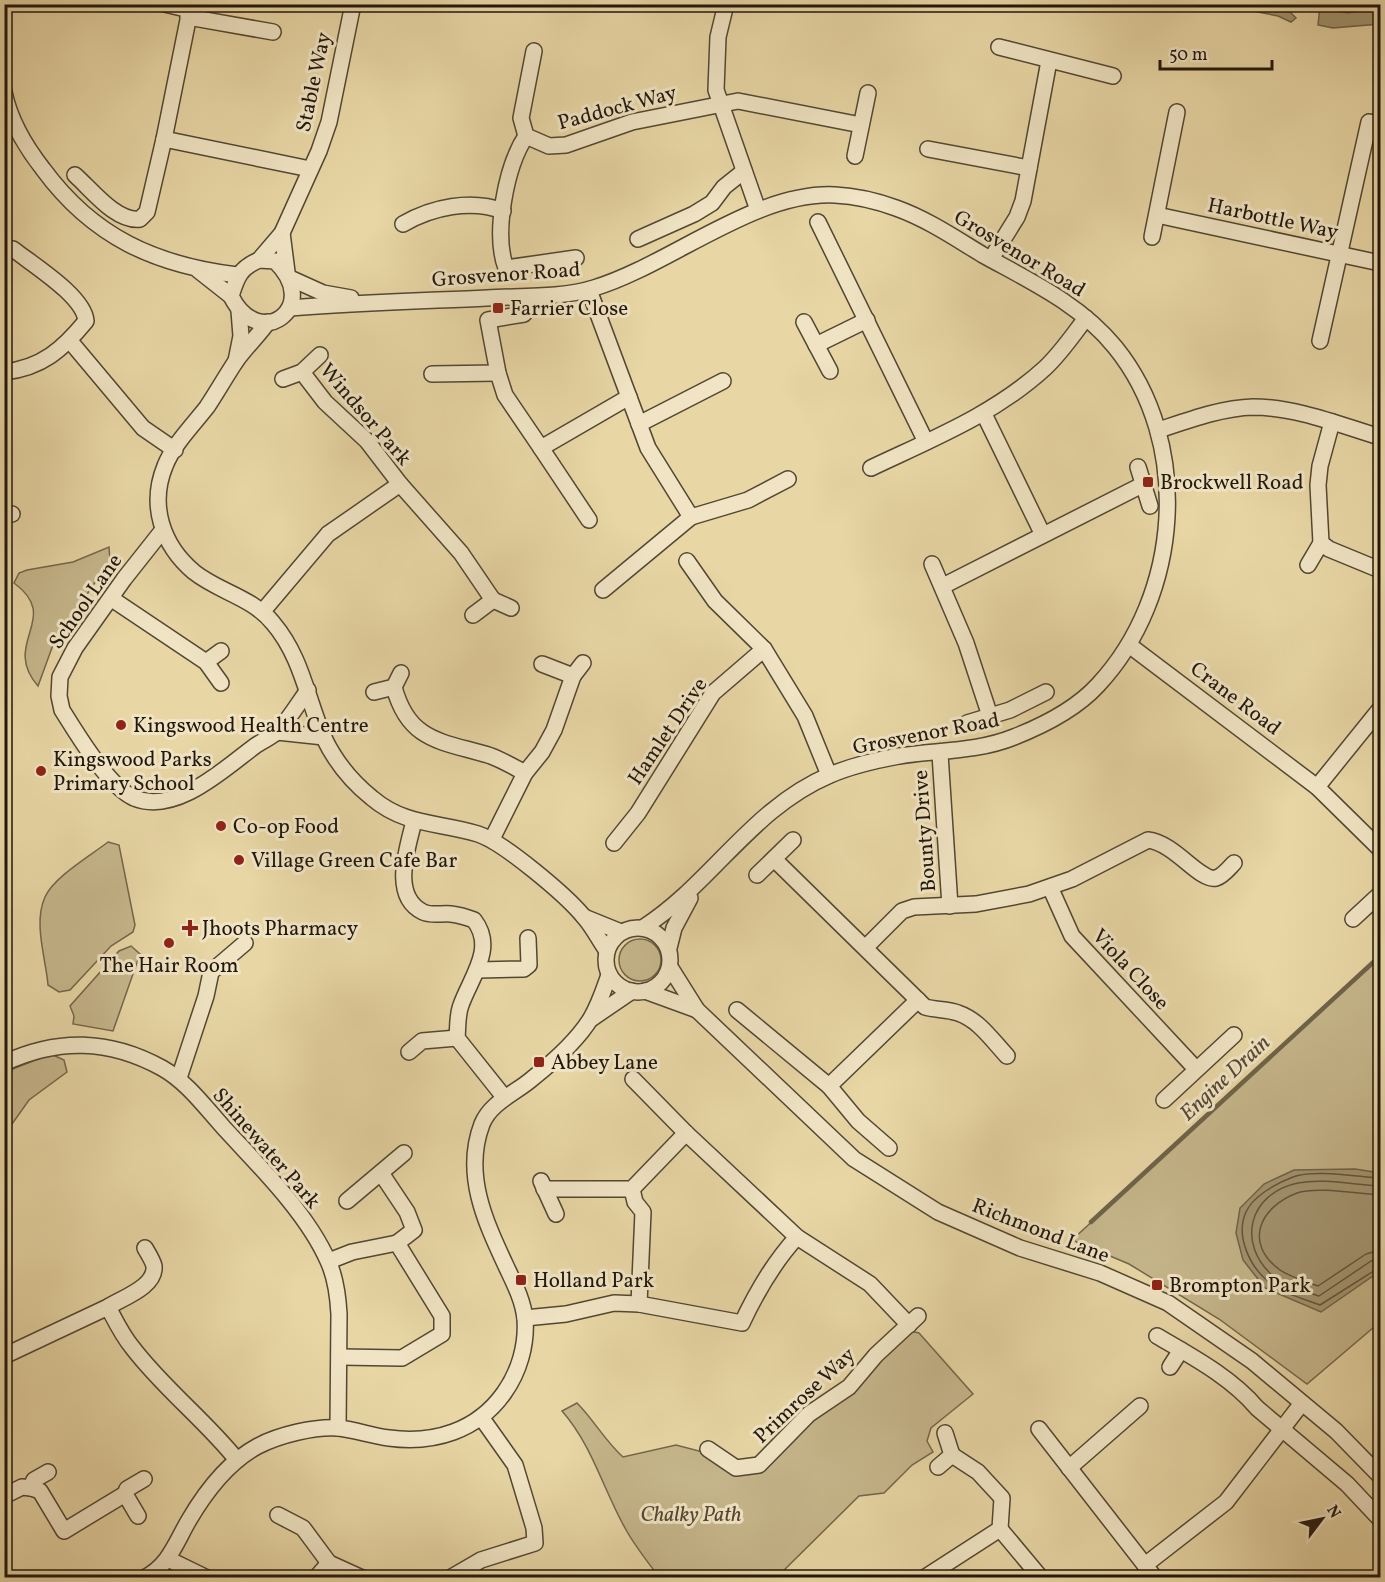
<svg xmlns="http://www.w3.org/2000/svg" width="1385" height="1582" viewBox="0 0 1385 1582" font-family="Vollkorn,serif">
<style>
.green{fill:#c6b68b;stroke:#73664c;stroke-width:1.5}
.water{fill:#a49571;stroke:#6f6349;stroke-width:1.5}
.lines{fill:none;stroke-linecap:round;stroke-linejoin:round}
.shore{stroke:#62563f;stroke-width:1.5}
.stream{stroke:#6f6349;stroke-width:4.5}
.minor-casing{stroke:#524733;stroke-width:18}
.minor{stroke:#f0e4c4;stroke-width:15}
.poi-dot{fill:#8f2418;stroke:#f0e4c4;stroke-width:2}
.labels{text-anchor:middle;stroke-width:6;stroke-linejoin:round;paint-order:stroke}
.street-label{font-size:21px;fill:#20170d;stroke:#f0e4c4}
.poi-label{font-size:21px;fill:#20170d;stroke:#f0e4c4;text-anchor:start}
.park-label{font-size:21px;font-style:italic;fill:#524733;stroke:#f0e4c4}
.water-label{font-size:22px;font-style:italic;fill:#554935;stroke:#f0e4c4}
</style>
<rect width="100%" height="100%" fill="#e8d6a5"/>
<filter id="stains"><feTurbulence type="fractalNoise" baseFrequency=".00333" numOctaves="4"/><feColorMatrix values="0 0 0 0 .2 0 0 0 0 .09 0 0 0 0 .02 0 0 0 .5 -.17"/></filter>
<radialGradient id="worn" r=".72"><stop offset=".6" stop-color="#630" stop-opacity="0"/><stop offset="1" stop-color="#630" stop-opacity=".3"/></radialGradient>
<g class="green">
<path d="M109 547 110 560 53 645 38 686C0 642 63 619 14 583L19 573 27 570 73 562Z"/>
<path d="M108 842 119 845 135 925 133 932 111 946 70 990 59 992 48 985C46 959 33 923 45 897 54 877 90 856 108 842Z"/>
<circle cx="640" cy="960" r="21"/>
<path d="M131 946 140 954 113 1031 73 1024 74 1016 70 1006 119 951Z"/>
<path d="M1380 956V1322L1307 1384 1219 1319 1129 1264 1072 1240Z"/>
<path d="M51 1054 64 1060 67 1072 29 1100 5 1134V1072Z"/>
<path d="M910 1331 919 1333 973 1394 931 1428 927 1441 933 1452 912 1465 884 1493 859 1496 776 1578 659 1577C647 1561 634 1545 625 1528 603 1489 592 1445 562 1411L577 1403C594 1420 605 1441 623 1457L676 1445 760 1467Z"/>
</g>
<g class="water">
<path d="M1222 5H1294L1289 11 1296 18 1291 22 1278 16Z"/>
<path d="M1320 5H1333C1348 23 1364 4 1380 5V24L1333 28 1318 25Z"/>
<path d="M1355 1169 1380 1173V1271L1321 1312 1265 1288 1243 1260 1236 1233 1240 1208 1264 1184 1294 1170Z"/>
</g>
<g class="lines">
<g class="shore">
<path d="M1380 1178C1359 1177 1313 1169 1293 1177 1277 1183 1253 1196 1246 1212 1235 1236 1250 1267 1269 1282 1282 1293 1304 1299 1320 1305L1380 1267"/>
<path d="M1380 1186C1354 1185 1324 1178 1298 1183 1249 1193 1236 1243 1273 1276 1284 1286 1305 1291 1319 1296L1371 1261 1380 1259"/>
<path d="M1380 1195C1359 1194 1317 1186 1297 1193 1260 1207 1243 1243 1280 1270 1290 1277 1307 1282 1318 1286L1366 1254 1380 1250"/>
</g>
<path class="stream" d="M1091 1222 1380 956"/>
<defs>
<g id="minor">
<path d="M165 4 190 10 164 139 310 169"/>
<path d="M726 4 718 37 716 90 758 210"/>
<path d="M188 17 273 32"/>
<path d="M999 47 1113 76"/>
<path d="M534 51 521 118 526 136 549 146 566 145 632 122 738 101 861 125"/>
<path d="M4 92C10 121 25 146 43 169 93 237 155 265 237 275"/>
<path d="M526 136C506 166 493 234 506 268L576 258"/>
<path d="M928 149 1029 168"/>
<path d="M855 156 868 93"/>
<path d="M75 175C92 190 116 222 140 219L147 212 164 139"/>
<path d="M1157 215 1380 263"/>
<path d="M818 222 926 442"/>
<path d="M403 224C432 207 471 199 503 211"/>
<path d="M282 233 287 272"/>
<path d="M1152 237 1177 112"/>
<path d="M638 239 694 214 712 203 724 187 744 171"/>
<path d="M4 249H13C33 265 84 296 86 321 63 349 42 368 4 372"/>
<path d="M991 259 1017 217 1023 201 1049 61"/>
<path d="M259 260 282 233 319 151 329 122 353 4"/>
<path d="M259 260 275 261C323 307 259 353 231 296 237 277 240 268 259 260Z"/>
<path d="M198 270 231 296"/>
<path d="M292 279 323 293 351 298"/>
<path d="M589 290 648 448 691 517 603 590"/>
<path d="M290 308C355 303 421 301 487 298 519 296 563 298 594 288 670 265 755 191 835 195 855 196 877 201 896 208 927 219 955 238 983 255 1030 281 1080 304 1115 347 1193 443 1181 596 1098 685 1077 708 1042 726 1014 737 977 752 938 750 899 756 877 760 851 766 830 775 752 808 712 883 644 927"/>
<path d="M524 314 488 320 498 373 505 395 541 448 629 397"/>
<path d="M268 322C258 336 246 347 236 361 226 376 217 392 207 407 193 425 173 445 165 466 149 505 162 545 194 572 219 592 252 597 273 623 302 657 307 699 324 738 335 761 352 782 372 798 405 826 439 822 478 834 503 842 566 895 584 917 593 927 599 940 607 951"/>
<path d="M804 322 830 371"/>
<path d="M70 341 143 428 175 450"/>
<path d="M1320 341 1369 122 1380 125"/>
<path d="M816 345 867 320"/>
<path d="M236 361 241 336 239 311"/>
<path d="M302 372 325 402 367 441 400 484 461 553 493 600"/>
<path d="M432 374 498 373"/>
<path d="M283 379 302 372 320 355"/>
<path d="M984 414 1043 535"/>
<path d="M1332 422 1320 466 1318 485 1321 543 1329 549 1380 570"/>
<path d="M639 424 723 381"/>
<path d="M1159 430C1189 420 1221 408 1253 407 1296 407 1340 425 1380 437"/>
<path d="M541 448 589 520"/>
<path d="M1138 467 1150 506"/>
<path d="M871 468C932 439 995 414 1045 368 1061 353 1073 335 1086 318"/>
<path d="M4 514H12"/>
<path d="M691 517 748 500 788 479"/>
<path d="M162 531 124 579 75 648 60 677 59 696 62 710C77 734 108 786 134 798 176 815 224 769 255 746 262 741 272 737 278 731 289 719 298 704 308 690"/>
<path d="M687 561 715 601 764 649"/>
<path d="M932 564 966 643 990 716"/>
<path d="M1308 565 1321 543"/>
<path d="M943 586 1144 484"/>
<path d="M112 599 206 662 221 683"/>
<path d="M263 611 328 534 400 484"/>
<path d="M473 615 493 600 511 608"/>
<path d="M1129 645 1317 787 1380 849"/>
<path d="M206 662 221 651"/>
<path d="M542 664 573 676 583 663"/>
<path d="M394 687C409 743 443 741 491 756 502 760 514 767 525 773"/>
<path d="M374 692 394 687 401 673"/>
<path d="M967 723 1010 710 1046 692"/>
<path d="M277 732 324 737"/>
<path d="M940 754 950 906"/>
<path d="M1317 787 1380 709"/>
<path d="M414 821C408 847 390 896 423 912 431 916 442 913 451 914 459 915 466 917 474 920 496 948 471 977 461 1005 457 1015 458 1028 457 1038L504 1097"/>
<path d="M492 839 525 773 542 752 554 730 573 676"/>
<path d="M614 843 638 813 713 693 764 649 805 716 829 775"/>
<path d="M774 859 925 1007C935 1010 948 1009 958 1013 979 1020 992 1040 1007 1056"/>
<path d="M757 875 793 840"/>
<path d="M1050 887 1072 936 1196 1069"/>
<path d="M584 917 621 932"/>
<path d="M1353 919 1380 894"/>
<circle cx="638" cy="960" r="32"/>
<path d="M866 947 902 911 914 907 976 904 1029 894 1072 879 1148 840C1175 843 1200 882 1216 878 1223 876 1229 868 1234 863"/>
<path d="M669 948 674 928 690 898"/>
<path d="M670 967 697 1010 854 1159 938 1212 1020 1248 1100 1273 1168 1303 1252 1361 1336 1431 1380 1476"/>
<path d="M478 970 524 969 529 965 528 938"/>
<path d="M645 991 697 1010"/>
<path d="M737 1010 829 1086 858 1121 889 1148"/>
<path d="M591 1019 632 991"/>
<path d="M409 1052 422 1041 457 1038"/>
<path d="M4 1063C58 1038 109 1039 162 1068 187 1082 205 1107 224 1128 259 1166 307 1213 328 1261 336 1278 338 1296 339 1314L338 1428"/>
<path d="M179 1078 206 996 211 972 245 943"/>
<path d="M633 1079 686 1133 797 1237 870 1284 909 1325"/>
<path d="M829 1086 918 1000"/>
<path d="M1164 1100 1234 1035"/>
<path d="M541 1181 556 1214"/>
<path d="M544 1189H632L686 1133"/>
<path d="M632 1189 635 1202 643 1212 639 1304"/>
<path d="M347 1201 404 1153"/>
<path d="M329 1261 352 1252 397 1243"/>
<path d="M108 1307C122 1298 156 1287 154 1266 153 1261 148 1253 145 1248"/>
<path d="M525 1318 566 1314 614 1303 639 1304 742 1323C757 1291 773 1263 797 1237"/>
<path d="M1157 1336C1191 1356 1231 1377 1257 1408L1347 1484 1380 1519"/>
<path d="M4 1356 108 1307C115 1320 122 1335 132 1347 163 1388 205 1420 237 1460"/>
<path d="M340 1357 402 1358 442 1334V1316L397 1243 414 1230 407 1212 381 1173"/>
<path d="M1170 1367 1181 1350"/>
<path d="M1039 1429 1155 1578"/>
<path d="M708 1449 736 1468 759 1465 809 1414 849 1387 876 1355 918 1316"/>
<path d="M938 1467 952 1455 945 1433"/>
<path d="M1069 1468 1140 1406"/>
<path d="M31 1488 40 1491 64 1531 125 1494 127 1489 144 1479"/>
<path d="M125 1494 138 1516"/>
<path d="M4 1496 22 1487 31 1488 34 1480 48 1472"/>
<path d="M278 1515 303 1528 329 1563 362 1578"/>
<path d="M1000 1529 1041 1578"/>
<path d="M168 1559 207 1578"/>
<path d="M1145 1565 1226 1502 1302 1403"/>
<path d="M144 1578C169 1566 176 1542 189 1520 206 1491 228 1462 258 1446 279 1435 315 1426 339 1428 356 1430 372 1436 389 1438 434 1444 477 1431 504 1393 519 1372 527 1345 525 1319 523 1300 514 1283 506 1266 485 1221 463 1174 482 1124 491 1102 516 1093 533 1078 553 1062 578 1040 591 1018 599 1005 604 989 609 975"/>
<path d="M316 1578 329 1563"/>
<path d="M450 1578 481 1560 535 1543 534 1528 515 1465 481 1417"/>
<path d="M924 1578 1000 1529 1002 1498 978 1472 952 1455"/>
</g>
</defs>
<use href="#minor" class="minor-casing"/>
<use href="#minor" class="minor"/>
</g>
<g class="poi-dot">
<rect x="492" y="302" width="12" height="12" rx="3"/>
<rect x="1142" y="476" width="12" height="12" rx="3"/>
<circle cx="121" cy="725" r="6"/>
<circle cx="41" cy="771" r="6"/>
<circle cx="221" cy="826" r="6"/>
<circle cx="239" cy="860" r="6"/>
<path d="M187 919h6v6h6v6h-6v6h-6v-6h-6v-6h6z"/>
<circle cx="169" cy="943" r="6"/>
<rect x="533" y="1056" width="12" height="12" rx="3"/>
<rect x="515" y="1274" width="12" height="12" rx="3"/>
<rect x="1151" y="1279" width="12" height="12" rx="3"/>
</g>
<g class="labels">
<g class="street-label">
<text transform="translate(313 82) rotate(-78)" y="7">Stable Way</text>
<text transform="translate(617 107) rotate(-15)" y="7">Paddock Way</text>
<text transform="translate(1273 218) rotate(12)" y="7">Harbottle Way</text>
<text transform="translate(1020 253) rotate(31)" y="7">Grosvenor Road</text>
<text transform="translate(506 274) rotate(-4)" y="7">Grosvenor Road</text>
<text transform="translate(366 414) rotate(49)" y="7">Windsor Park</text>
<text transform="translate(85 601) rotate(-55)" y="7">School Lane</text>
<text transform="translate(1236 698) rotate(37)" y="7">Crane Road</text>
<text transform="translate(667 731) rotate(-56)" y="7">Hamlet Drive</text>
<text transform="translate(926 733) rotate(-11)" y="7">Grosvenor Road</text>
<text transform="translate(924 831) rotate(-94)" y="7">Bounty Drive</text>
<text transform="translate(1131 969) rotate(47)" y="7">Viola Close</text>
<text transform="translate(267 1148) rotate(49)" y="7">Shinewater Park</text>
<text transform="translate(1041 1230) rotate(21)" y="7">Richmond Lane</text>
<text transform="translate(804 1395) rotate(-43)" y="7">Primrose Way</text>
</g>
<g class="poi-label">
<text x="510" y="315">Farrier Close</text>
<text x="1160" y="489">Brockwell Road</text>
<text x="133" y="732">Kingswood Health Centre</text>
<text x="53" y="766">Kingswood Parks<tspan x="53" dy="24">Primary School</tspan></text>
<text x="233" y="833">Co-op Food</text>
<text x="251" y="867">Village Green Cafe Bar</text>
<text x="202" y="935">Jhoots Pharmacy</text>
<text x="169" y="972" text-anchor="middle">The Hair Room</text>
<text x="551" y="1069">Abbey Lane</text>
<text x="533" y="1287">Holland Park</text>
<text x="1169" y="1292">Brompton Park</text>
</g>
<g class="park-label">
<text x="691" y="1521">Chalky Path</text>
</g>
<g class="water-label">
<text transform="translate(1224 1077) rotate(-43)" y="8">Engine Drain</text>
</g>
</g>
<rect width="1385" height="1582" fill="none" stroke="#e8d6a5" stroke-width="24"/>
<rect x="6" y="6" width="1373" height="1570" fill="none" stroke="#20170d" stroke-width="3"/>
<rect x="12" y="12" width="1361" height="1558" fill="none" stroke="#20170d" stroke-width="1.5"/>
<g transform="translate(1322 1519) rotate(58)" stroke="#f0e4c4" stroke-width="4.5" paint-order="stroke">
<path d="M0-4.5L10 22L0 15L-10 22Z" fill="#20170d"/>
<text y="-9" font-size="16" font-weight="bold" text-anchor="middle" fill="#20170d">N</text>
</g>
<path d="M1160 60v9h112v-9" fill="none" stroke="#20170d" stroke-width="3"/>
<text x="1169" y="60" font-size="18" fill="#20170d" stroke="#f0e4c4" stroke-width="4.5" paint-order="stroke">50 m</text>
<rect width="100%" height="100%" filter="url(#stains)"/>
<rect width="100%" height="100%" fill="url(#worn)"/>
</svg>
